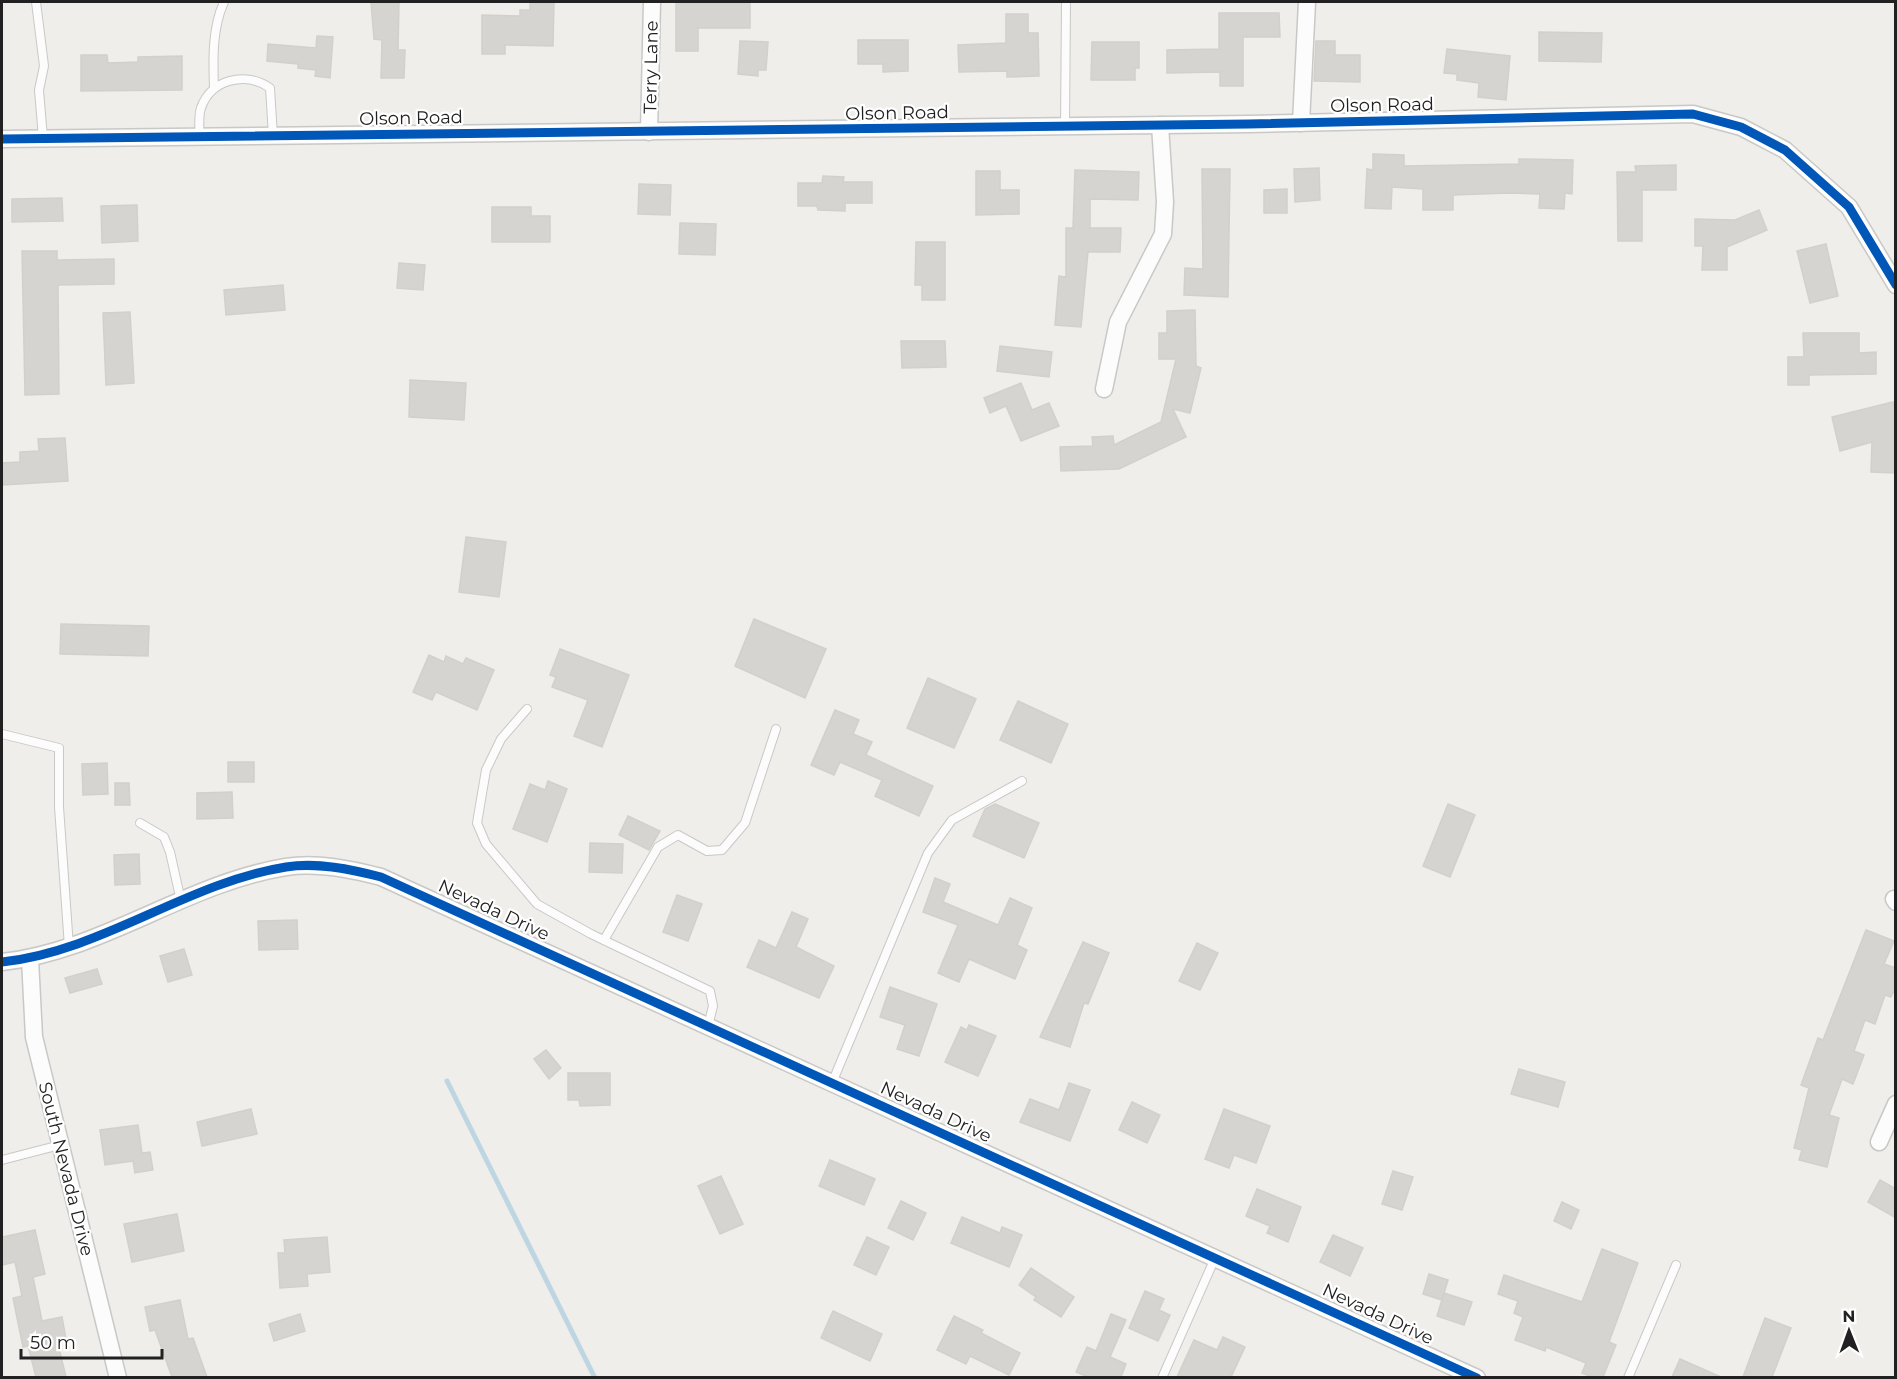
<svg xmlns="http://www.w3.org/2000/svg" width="1897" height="1379" viewBox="0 0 1897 1379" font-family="Montserrat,sans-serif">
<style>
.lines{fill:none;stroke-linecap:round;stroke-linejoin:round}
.stream{stroke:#bed6e2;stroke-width:5}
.building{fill:#d6d4d1;stroke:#d2d0cb;stroke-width:1.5}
.service-casing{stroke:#c8c8c6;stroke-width:10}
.minor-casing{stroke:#c8c8c6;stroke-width:19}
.service{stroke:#fdfcfc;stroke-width:8}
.minor{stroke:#fdfcfc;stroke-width:16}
.cycleway-casing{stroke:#fff;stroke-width:13}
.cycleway{stroke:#0057b8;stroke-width:9}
.labels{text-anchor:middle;stroke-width:4.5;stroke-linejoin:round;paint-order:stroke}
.street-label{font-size:18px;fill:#212121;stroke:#fff}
</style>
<rect width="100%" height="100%" fill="#efeeea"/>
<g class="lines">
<path class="stream" d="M447 1081 595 1378"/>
</g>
<g class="building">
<path d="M371 2H399L398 50H405L404 78H381L382 40 374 39Z"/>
<path d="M530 2H554L553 46 505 45V54H482V15L520 16V10H530Z"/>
<path d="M676 2H750V28H698V51H676Z"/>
<path d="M1219 13H1279L1280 37H1243V86H1220V72L1167 73V50L1219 49Z"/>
<path d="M1006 14H1028V33H1038L1039 76 1007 77V71L959 72 958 45 1006 43Z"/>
<path d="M1539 32 1602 33 1601 62 1539 61Z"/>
<path d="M317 36 333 37 330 78 315 76 316 70 298 68V64L267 61 268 44 316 48Z"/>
<path d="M858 40H908V71L883 72V64H858Z"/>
<path d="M740 41 768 42 766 70H758V76L738 74Z"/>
<path d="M1316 41H1335V55H1360V82L1314 81Z"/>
<path d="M1092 42H1139V68H1135V80H1091Z"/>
<path d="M1447 49 1510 56 1506 100 1478 97 1479 83 1457 80V74L1444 73Z"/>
<path d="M81 55H107L108 63 138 62V57L182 56V90L81 91Z"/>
<path d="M1373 154 1404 155V166L1519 164V159L1573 160 1572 194 1565 193 1564 209 1539 208 1540 194 1509 193 1453 195V210H1423V189L1392 187 1391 209 1365 208 1367 169 1373 170Z"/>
<path d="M1676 165V190H1642V241H1618L1617 172H1636L1635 166Z"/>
<path d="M1319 168 1320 200 1295 202 1294 169Z"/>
<path d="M1202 169H1230L1228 297 1184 295 1185 268 1203 269Z"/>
<path d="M1075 170 1139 172 1138 200 1090 199V228H1121L1120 252H1088L1081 327 1055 325 1059 276 1066 277V228H1073Z"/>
<path d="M976 171H1000V190H1019V214L976 215Z"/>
<path d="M823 176 844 177 843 182H872V203H845V211L818 210 817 206H798V183H822Z"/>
<path d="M639 184 671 185 670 215 638 214Z"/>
<path d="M1287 189V213H1264V190Z"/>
<path d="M62 198 63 221 12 222V199Z"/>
<path d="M137 205 138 241 102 243 101 206Z"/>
<path d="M492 207H531V216H550V242H492Z"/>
<path d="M1759 210 1767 230 1727 247V270H1702L1703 246H1695V219L1735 220Z"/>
<path d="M680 223 716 224 715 255 679 254Z"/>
<path d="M916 242H945V300H922V285H915Z"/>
<path d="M1826 244 1838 296 1810 303 1797 251Z"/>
<path d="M22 251H57V260L114 259V284L58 285 59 394 25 395Z"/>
<path d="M399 263 425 265 423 290 397 288Z"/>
<path d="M283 285 285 310 226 315 224 290Z"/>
<path d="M1195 310 1196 366 1201 368 1190 413 1173 409 1186 437 1119 469 1061 471 1060 447 1093 446 1092 437 1113 436 1114 445 1161 422 1176 359H1159V333H1167V311Z"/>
<path d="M130 312 134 383 106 385 103 313Z"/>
<path d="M1803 333H1859V353L1876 352V374L1809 375V385H1788V357H1804Z"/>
<path d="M901 341H945L946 367 902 368Z"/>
<path d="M1000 346 1052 352 1049 377 997 371Z"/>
<path d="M410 380 466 383 464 420 409 417Z"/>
<path d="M1021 383 1032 410 1049 403 1059 426 1021 441 1006 406 990 413 984 398Z"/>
<path d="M1893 402 1896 413V473L1871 472 1872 442 1840 451 1832 417Z"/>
<path d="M65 438 68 481 3 485 2 463 20 462V452L39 451 38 439Z"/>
<path d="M466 537 506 542 499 597 459 592Z"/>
<path d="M754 619 826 649 805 698 735 666Z"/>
<path d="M61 624 149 626 148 656 60 654Z"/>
<path d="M560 649 629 675 602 747 574 736 588 700 552 687 556 677 550 675Z"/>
<path d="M429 655 444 662 446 656 463 664 466 658 494 670 477 710 436 692 432 700 413 692Z"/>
<path d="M928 678 976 699 954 748 907 728Z"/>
<path d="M1018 701 1068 724 1051 763 1000 740Z"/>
<path d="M835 710 859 720 853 734 872 742 866 755 933 786 919 816 875 796 882 780 840 762 834 775 811 765Z"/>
<rect x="228" y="762" width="26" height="20"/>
<path d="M107 763 108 794 83 795 82 764Z"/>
<path d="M548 781 567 789 547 842 513 829 530 784 545 790Z"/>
<path d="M115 783H129L130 805H115Z"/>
<path d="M232 792 233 818 197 819V793Z"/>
<path d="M995 804 1039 823 1024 858 973 836 985 809Z"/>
<path d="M1448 804 1475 815 1450 877 1423 866Z"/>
<path d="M628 816 660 831 649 850 619 835Z"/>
<path d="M590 843 623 844 622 873 589 872Z"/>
<path d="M139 854 140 884 115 885 114 855Z"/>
<path d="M935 878 950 884 943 902 998 925 1010 898 1032 908 1017 945 1027 950 1015 979 969 959 959 982 938 973 958 925 923 912Z"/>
<path d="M677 895 702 904 688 941 663 932Z"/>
<path d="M792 912 808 919 796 947 834 966 819 998 747 967 759 940 776 948Z"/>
<path d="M297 920 298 949 259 950 258 921Z"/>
<path d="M1866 930 1894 941 1884 964 1896 968V986L1891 997 1885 995 1875 1024 1865 1020 1854 1051 1864 1055 1853 1084 1842 1079 1829 1115 1839 1118 1827 1167 1799 1160 1802 1150 1794 1148 1809 1088 1801 1085 1818 1038 1823 1040Z"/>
<path d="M1083 942 1109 953 1088 1004 1084 1003 1070 1047 1040 1037Z"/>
<path d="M1197 943 1218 953 1200 990 1179 981Z"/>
<path d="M184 949 192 975 168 982 160 956Z"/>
<path d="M97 969 102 984 70 993 65 978Z"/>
<path d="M890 987 937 1004 919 1056 897 1049 905 1025 880 1017Z"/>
<path d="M969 1025 996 1036 978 1076 945 1062 961 1027 967 1030Z"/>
<path d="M546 1050 561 1068 549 1079 534 1059Z"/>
<path d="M1519 1069 1565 1082 1558 1107 1511 1094Z"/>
<path d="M568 1073H610V1105L580 1106 579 1100H568Z"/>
<path d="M1069 1083 1090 1090 1070 1141 1020 1122 1030 1099 1059 1110Z"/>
<path d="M1132 1102 1160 1115 1147 1143 1119 1130Z"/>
<path d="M251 1109 257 1134 202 1146 197 1122Z"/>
<path d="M1224 1109 1270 1126 1256 1163 1234 1155 1229 1168 1205 1159Z"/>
<path d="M138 1125 142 1153 150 1152 153 1170 135 1173 133 1161 105 1165 100 1130Z"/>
<path d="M830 1160 875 1179 864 1205 819 1186Z"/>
<path d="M1393 1171 1413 1177 1402 1210 1382 1204Z"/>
<path d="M721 1176 743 1224 720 1234 698 1186Z"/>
<path d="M1880 1180 1896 1189V1218L1868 1202Z"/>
<path d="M1257 1189 1301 1207 1288 1242 1267 1233 1270 1226 1246 1216Z"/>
<path d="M901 1201 926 1213 913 1240 888 1228Z"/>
<path d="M1562 1202 1579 1210 1571 1229 1554 1221Z"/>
<path d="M177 1214 184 1251 132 1262 124 1224Z"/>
<path d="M962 1217 1000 1233 1002 1227 1022 1235 1009 1267 951 1243Z"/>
<path d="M35 1230 45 1274 33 1277 42 1321 62 1317 66 1339 57 1340 66 1377H36L28 1346 23 1347 13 1298 22 1296 15 1262 2 1265V1237Z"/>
<path d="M1333 1235 1363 1248 1350 1276 1320 1262Z"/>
<path d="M327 1237 330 1272 307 1274 308 1286 280 1288 278 1253H285L284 1240Z"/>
<path d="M867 1237 889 1247 876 1275 854 1265Z"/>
<path d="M1602 1249 1638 1263 1609 1342 1616 1345 1603 1377H1592L1582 1373 1586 1363 1546 1347 1545 1351 1515 1340 1523 1317 1514 1313 1518 1301 1498 1294 1504 1275 1582 1302Z"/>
<path d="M1031 1268 1074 1297 1061 1317 1034 1300 1036 1297 1019 1285Z"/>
<path d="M1429 1274 1448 1280 1442 1300 1423 1294Z"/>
<path d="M1145 1291 1164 1299 1159 1310 1170 1315 1158 1341 1129 1328Z"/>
<path d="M1444 1293 1472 1302 1464 1325 1437 1316Z"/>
<path d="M180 1300 188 1339 193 1338 207 1377H172L155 1330 150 1331 145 1307Z"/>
<path d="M833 1311 882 1334 870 1361 821 1338Z"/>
<path d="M300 1314 305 1331 274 1341 269 1324Z"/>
<path d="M1111 1314 1126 1320 1110 1357 1126 1364 1121 1377H1088L1076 1372 1087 1347 1096 1351Z"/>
<path d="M954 1316 983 1330 981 1333 1020 1353 1009 1375 970 1356 966 1364 937 1350Z"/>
<path d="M1765 1318 1791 1328 1772 1377H1743Z"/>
<path d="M1223 1337 1245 1347 1231 1377H1177L1194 1340 1217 1350Z"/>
<path d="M1680 1359 1721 1377H1672Z"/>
</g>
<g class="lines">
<defs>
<g id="service">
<path d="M36 2 44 66 39 90 43 138"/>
<path d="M214 88C213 60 212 28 224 2"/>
<path d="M1065 127 1066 2"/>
<path d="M199 137C200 128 198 116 201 108 211 79 246 71 270 88L273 136"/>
<path d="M527 709 501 739 486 770 477 823 486 844 537 904 591 934 710 991 713 1006 708 1026"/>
<path d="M2 734 59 748V807L69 947"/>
<path d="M140 823 164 837 170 852 181 901"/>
<path d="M604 940 658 847 678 835 707 851 722 850 745 823 776 729"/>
<path d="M832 1083 928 853 952 820 1022 781"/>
<path d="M2 1160 60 1145"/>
<path d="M1162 1378 1215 1258"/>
<path d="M1628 1378 1676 1265"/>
</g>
<g id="minor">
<path d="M1301 123 1307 2"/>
<path d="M649 132 652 2"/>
<path d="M2 139 1249 124 1693 114 1741 127 1785 150 1849 207 1896 285"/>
<path d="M1104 389 1118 322 1163 234 1165 202 1160 125"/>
<path d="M1894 899 1896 902"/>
<path d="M30 959 34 1037 118 1378"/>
<path d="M2 962C103 951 186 883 286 867 317 862 351 869 381 877L1477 1378"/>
<path d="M1879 1142 1896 1104"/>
</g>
</defs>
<use href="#service" class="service-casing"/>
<use href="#minor" class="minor-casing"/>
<use href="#service" class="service"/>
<use href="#minor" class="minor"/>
<defs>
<g id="cycleway">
<path d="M2 139 1249 124 1693 114 1741 127 1785 150 1849 207 1896 285"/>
<path d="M2 962C103 951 186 883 286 867 317 862 351 869 381 877L1477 1378"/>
</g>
</defs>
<use href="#cycleway" class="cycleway-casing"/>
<use href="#cycleway" class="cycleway"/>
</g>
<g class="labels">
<g class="street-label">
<text transform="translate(651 67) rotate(-89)" y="6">Terry Lane</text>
<text transform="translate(1382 105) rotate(-1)" y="6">Olson Road</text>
<text transform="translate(897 113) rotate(-1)" y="6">Olson Road</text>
<text transform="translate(411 118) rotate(-1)" y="6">Olson Road</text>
<text transform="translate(494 910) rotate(25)" y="6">Nevada Drive</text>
<text transform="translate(936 1112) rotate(25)" y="6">Nevada Drive</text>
<text transform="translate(66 1169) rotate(76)" y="6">South Nevada Drive</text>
<text transform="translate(1378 1314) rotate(25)" y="6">Nevada Drive</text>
</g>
</g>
<rect width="1897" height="1379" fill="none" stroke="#212121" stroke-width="6"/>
<g transform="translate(1849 1331) rotate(359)" stroke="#ffffff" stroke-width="4.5" paint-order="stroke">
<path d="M0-4.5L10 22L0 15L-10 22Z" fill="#212121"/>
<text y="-9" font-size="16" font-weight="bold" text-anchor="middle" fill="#212121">N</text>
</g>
<path d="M21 1349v9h141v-9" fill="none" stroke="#212121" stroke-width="3"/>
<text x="30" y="1349" font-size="18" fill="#212121" stroke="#ffffff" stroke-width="4.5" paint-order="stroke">50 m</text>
</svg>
